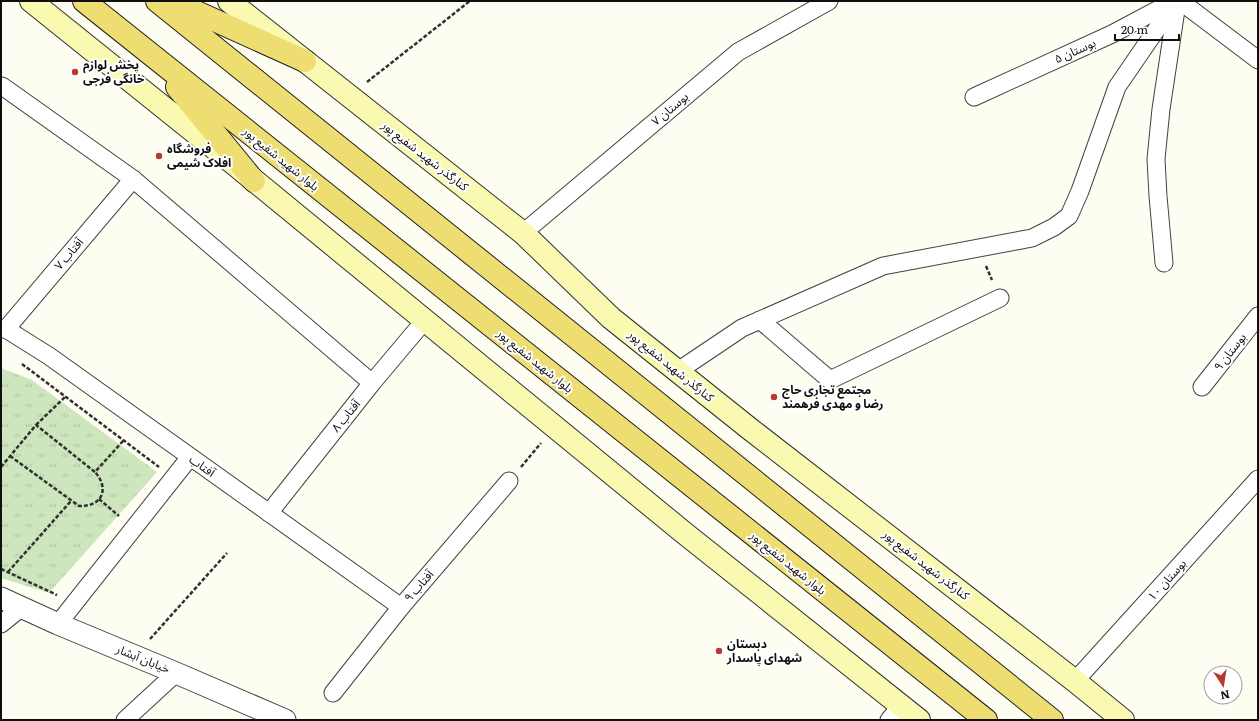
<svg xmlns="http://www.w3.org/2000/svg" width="1259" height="721" viewBox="0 0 1259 721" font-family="Literata,'Noto Sans Arabic',serif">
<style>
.park{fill:url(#park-tufts)}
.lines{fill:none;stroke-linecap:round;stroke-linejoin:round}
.minor-casing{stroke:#424242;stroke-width:19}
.tertiary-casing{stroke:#424242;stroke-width:23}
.secondary-casing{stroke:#313131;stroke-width:24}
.primary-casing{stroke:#202020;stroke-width:24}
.path{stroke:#313131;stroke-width:2.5;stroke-dasharray:4 2;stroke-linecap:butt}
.minor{stroke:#fff;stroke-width:17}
.tertiary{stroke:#fff;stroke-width:21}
.secondary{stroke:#f9f9b2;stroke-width:22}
.primary{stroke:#eede72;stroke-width:22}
.poi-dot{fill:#b53a31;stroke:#fff;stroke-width:1.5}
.labels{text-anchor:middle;stroke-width:4;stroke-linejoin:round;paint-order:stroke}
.street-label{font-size:12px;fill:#0f0f0f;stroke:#fff}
.poi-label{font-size:12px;font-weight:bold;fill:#0f0f0f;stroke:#fff;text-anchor:start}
</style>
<defs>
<pattern id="park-tufts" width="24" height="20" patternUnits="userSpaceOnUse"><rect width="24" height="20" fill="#cee6bd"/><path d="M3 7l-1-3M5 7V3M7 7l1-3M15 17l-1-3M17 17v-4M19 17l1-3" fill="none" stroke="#b0c4a1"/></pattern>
</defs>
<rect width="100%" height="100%" fill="#fefdf2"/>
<path class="park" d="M1 368 32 380 157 472 49 593 1 578Z"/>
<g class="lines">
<defs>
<g id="minor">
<path d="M1180 1 1258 60"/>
<path d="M1 87 2 86 133 179 372 383"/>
<path d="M974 97 1112 34 1174 1"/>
<path d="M523 233 738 52 829 1"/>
<path d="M1164 263 1158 196 1156 159 1161 109 1177 3"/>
<path d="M760 320 830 380 1000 298"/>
<path d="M1 329H6L49 356 401 607"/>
<path d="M6 329 133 179"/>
<path d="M678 371 742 328 883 266 1032 238 1054 227 1069 216 1080 191 1117 87 1176 1"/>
<path d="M1202 387 1258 316"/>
<path d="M269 513 372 383 425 320"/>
<path d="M1 624 22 607"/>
<path d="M58 624 190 457"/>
<path d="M1075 681 1258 479"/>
<path d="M333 693 401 607 509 481"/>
<path d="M125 720 176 673"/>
<path d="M889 720 901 706"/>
</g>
<path id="tertiary" d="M1 598 58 624 176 673 285 720"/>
<g id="secondary">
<path d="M31 1 239 168 683 532 919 720"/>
<path d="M229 1 523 233 611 318 750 429 1075 681 1123 720"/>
</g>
<g id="primary">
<path d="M84 1 986 720"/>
<path d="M157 1 1052 720"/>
<path d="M172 1 305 61"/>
<path d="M177 87 254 181"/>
</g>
</defs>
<use href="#minor" class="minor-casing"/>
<use href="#tertiary" class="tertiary-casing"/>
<use href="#secondary" class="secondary-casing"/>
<use href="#primary" class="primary-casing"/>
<g class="path">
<path d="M367 82 470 1"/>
<path d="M986 266 992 280"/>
<path d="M22 364 159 467"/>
<path d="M36 425 65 397"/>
<path d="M10 456 79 506C102 507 110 489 95 472"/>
<path d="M1 467 36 425 95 472 123 441"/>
<path d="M521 467 541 443"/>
<path d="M99 499 119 516"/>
<path d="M1 569 57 595"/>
<path d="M8 572 71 501"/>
<path d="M150 639 227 553"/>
</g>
<use href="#minor" class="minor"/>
<use href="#tertiary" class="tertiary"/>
<use href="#secondary" class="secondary"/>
<use href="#primary" class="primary"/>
</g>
<g class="poi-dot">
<circle cx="75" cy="72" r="4"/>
<circle cx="159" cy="156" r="4"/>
<circle cx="774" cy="397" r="4"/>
<circle cx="719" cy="651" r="4"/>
</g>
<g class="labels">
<g class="street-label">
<text transform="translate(1075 51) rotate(-24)" y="4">بوستان ۵</text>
<text transform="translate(670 109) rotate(-40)" y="4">بوستان ۷</text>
<text transform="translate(425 156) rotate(38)" y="4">کنارگذر شهید شفیع پور</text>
<text transform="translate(281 159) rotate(39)" y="4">بلوار شهید شفیع پور</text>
<text transform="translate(69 254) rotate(-50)" y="4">آفتاب ۷</text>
<text transform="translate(1230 352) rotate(-52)" y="4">بوستان ۹</text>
<text transform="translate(535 361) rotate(39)" y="4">بلوار شهید شفیع پور</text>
<text transform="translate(671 366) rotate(39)" y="4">کنارگذر شهید شفیع پور</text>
<text transform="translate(346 416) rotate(-51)" y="4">آفتاب ۸</text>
<text transform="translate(202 466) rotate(35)" y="4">آفتاب</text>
<text transform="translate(788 563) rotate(39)" y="4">بلوار شهید شفیع پور</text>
<text transform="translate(926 565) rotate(38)" y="4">کنارگذر شهید شفیع پور</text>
<text transform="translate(1167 580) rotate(-48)" y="4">بوستان ۱۰</text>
<text transform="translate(419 586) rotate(-49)" y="4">آفتاب ۹</text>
<text transform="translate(143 659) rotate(22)" y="4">خیابان آبشار</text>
</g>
<g class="poi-label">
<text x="83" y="69">پخش لوازم<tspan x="83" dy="14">خانگی فرجی</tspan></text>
<text x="167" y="153">فروشگاه<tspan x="167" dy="14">افلاک شیمی</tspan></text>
<text x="782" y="394">مجتمع تجاری حاج<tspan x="782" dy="14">رضا و مهدی فرهمند</tspan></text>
<text x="727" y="648">دبستان<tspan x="727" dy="14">شهدای پاسدار</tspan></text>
</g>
</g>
<rect width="1259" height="721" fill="none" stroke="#0f0f0f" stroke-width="4"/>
<g transform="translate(1223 685) rotate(168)"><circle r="19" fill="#ffffff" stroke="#9f9f9f"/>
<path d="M0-3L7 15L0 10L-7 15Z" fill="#b53a31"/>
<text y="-6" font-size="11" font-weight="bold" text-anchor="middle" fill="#0f0f0f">N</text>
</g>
<path d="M1115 34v6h64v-6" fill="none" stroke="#0f0f0f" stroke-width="2"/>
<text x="1121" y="34" font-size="12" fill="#0f0f0f" stroke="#ffffff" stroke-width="3" paint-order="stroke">20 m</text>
</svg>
